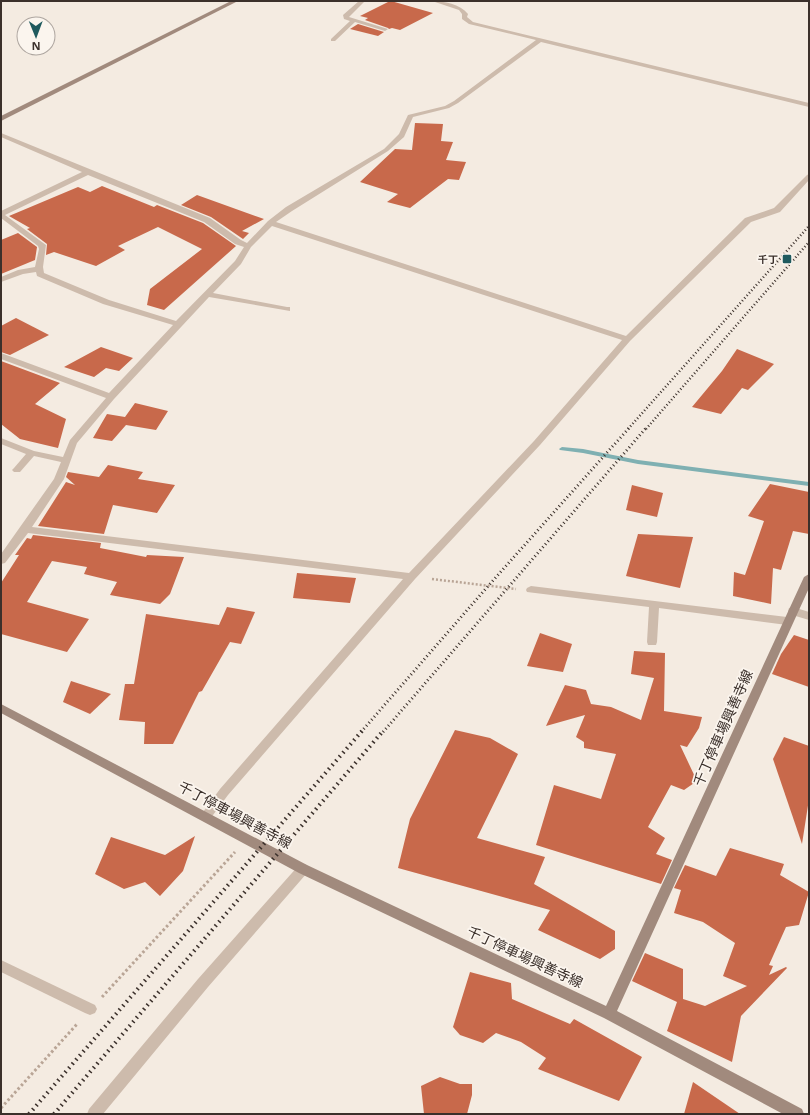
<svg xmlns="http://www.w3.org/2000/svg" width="810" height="1115" viewBox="0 0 810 1115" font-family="'Noto Sans','Noto Sans JP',sans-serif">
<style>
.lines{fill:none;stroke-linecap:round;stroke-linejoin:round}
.stream{fill:#7fb0b2;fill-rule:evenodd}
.building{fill:#c8694b}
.path-far1{stroke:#b9a596;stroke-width:2.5;stroke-dasharray:2 2;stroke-linecap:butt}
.path{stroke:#b9a596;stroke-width:3;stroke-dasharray:2.5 2.5;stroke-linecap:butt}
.street{fill:#cdbbac;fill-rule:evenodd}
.secondary{fill:#a18a7d;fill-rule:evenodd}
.rail-far2{stroke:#3b302b;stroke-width:2.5;stroke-dasharray:1 2.5;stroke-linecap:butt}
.rail-far1{stroke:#3b302b;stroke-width:3;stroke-dasharray:1 3;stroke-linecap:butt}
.rail{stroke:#3b302b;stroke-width:4;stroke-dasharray:1.5 4;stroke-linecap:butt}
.poi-dot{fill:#1f5a5e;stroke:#fbf5ee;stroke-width:1.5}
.labels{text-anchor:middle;stroke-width:3.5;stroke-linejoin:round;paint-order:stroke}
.far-poi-label{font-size:10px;font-weight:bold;fill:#3b302b;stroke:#fbf5ee;text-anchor:end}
.near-street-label{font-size:14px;fill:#3b302b;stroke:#fbf5ee}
</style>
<rect width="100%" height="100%" fill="#f4ebe1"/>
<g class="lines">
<path class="stream" d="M562 447 583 449 638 460 809 482V486L638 464 583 453 560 450 559 449Z"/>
</g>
<g class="building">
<path d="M390 1H391L433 13 400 30 392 28 389 29 388 28 365 20 368 18 360 16Z"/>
<path d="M358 24 384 32 378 36 350 29Z"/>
<path d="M415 123 443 124 441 141 453 142 446 160 466 162 459 180 448 179 410 208 387 202 398 194 360 182 395 149 412 150Z"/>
<path d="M102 186 154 207 157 205 203 223 236 246 164 310 147 305 150 289 202 249 158 227 118 246 125 250 96 266 54 252 46 255 47 244 27 229 30 228 9 216 78 187 90 192Z"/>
<path d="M197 195 264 219 242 231 249 233 243 239 211 217 181 205Z"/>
<path d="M18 233 37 247 35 260 1 274V240Z"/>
<path d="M16 318 49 335 10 355 1 352V326Z"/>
<path d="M101 347 133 358 119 371 106 368 94 377 64 367Z"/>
<path d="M737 349 774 364 748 390 742 388 721 414 692 407 722 371Z"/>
<path d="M1 361 60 383 35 404 66 419 58 448 20 439 1 424Z"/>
<path d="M135 403 168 411 156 430 126 425 112 441 93 438 107 414 125 417Z"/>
<path d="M108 465 143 472 138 479 175 485 157 513 113 505 104 534 38 526 66 482 75 485 66 477 68 472 99 477Z"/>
<path d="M770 484 809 492V534L793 531 781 570 773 568 771 604 733 596 734 572 745 575 764 521 748 516Z"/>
<path d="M632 485 663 493 657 517 626 510Z"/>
<path d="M638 534 693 537 680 588 626 576Z"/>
<path d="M33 535 101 543 100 548 146 557 147 555 184 557 170 594 160 604 110 595 117 582 84 574 87 567 52 561 27 602 89 619 67 652 1 634V583L19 555H15L27 538 31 539Z"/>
<path d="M297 573 356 578 350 603 293 598Z"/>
<path d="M227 607 255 612 241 644 230 642 202 691 199 692 173 744H144L145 722 119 720 125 684H134L146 614 219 625Z"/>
<path d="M540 633 572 644 563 672 527 666Z"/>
<path d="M794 635 809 640V687L772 674 781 654Z"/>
<path d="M634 651 665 653 664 711 702 717 699 728 687 747 680 745 697 781 684 790 671 785 648 827 665 838 656 854 672 860 661 884 536 845 554 785 601 799 616 754 584 748V742L576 737 585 715 546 726 565 685 586 690 591 704 611 707 641 720 654 678 631 674Z"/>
<path d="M71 681 111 694 90 714 63 702Z"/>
<path d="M455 730 490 738 518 754 477 838 545 857 534 884 615 931V949L600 959 538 930 550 910 398 868 410 819Z"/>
<path d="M784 737 809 746V799L802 844 773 759Z"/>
<path d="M195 836 183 871 160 896 145 882 124 889 95 874 111 837 165 855Z"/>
<path d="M730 848 784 864 780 875 809 892 799 925 786 927 769 965 773 966 769 975 786 967 787 968 741 1016 732 1062 667 1031 677 1002 632 981 645 953 683 969V999L705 1006 747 986 723 976 735 943 703 922 674 913 681 890 674 888 685 865 716 876Z"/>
<path d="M470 972 511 983 512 999 570 1024 574 1019 642 1057 619 1101 538 1069 546 1058 521 1042 496 1033 483 1043 460 1035 453 1027Z"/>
<path d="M440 1077 460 1084H472V1095L467 1114H424L421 1086Z"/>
<path d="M693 1082 740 1114H684Z"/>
</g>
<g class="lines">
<path class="path-far1" d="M432 579 516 589"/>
<g class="path">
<path d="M102 997 235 852"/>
<path d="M1 1108 78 1023"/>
</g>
<g class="street">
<path d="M359 1H365L349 17 388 29 385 31 355 22 335 41H331V39L350 21 344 19 343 15Z"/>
<path d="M432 1C444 1 460 4 468 14L467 17 473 22 809 103V107L541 42 458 103 449 108 413 117 404 137 388 151 292 211 276 222 626 336 745 218 774 208 807 175 809 174V180L780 212 751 222 630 341 540 445 415 579 228 795 210 819 206 821 202 819 200 816 220 789 403 579 28 533 5 563 1 564V554L54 479 61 462 34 456 20 472H14L12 470 14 468 26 454 1 444V438L34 451 63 457 70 440 106 398 1 359V353L109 393 173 325 103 304 37 276 36 272 23 274 1 282V277L18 270 35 267 39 249 38 246 1 218V211L82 172 1 137V133L210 218 241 240 247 243 268 221 286 207 384 149 399 134 408 115 445 106 454 101 536 40 469 24 462 19V14L459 10ZM88 175 204 222 235 244 244 247 235 261 176 321 109 300 44 273 43 267 46 245 5 215ZM272 226 622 340 534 441 409 573 32 527 64 479 77 443 114 399 209 297 290 311V307H287L213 293 241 264 251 247Z"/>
<path d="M531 586 787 617 791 618 792 621 791 624 787 625 659 608 657 642 656 645H648L647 642 649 607 527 592 526 590 527 588Z"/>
<path d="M793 607 809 612V620L789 614 788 611 789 608Z"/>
<path d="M303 864 307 865 309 869 307 873 208 987 103 1114H87L89 1109 198 979 299 865Z"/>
<path d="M1 960 95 1005 97 1009 95 1013 90 1015 85 1013 1 972Z"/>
</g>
<g class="secondary">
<path d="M231 1H238L1 121V116Z"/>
<path d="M809 574V588L617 1011 802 1109 804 1114H783L604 1018 299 873 1 713V704L307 865 606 1006 804 577Z"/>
</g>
<g class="rail-far2">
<path d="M628 429 809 226"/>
<path d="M646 429 809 242"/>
</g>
<g class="rail-far1">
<path d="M361 732 489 585 629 428"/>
<path d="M383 732 646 428"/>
</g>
<g class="rail">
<path d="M29 1114 362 731"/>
<path d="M54 1114 383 731"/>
</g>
</g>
<rect class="poi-dot" x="782" y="254" width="10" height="10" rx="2"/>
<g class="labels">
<g class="far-poi-label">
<text x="778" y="263">千丁</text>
</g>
<g class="near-street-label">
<text transform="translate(723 728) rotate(-66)" y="5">千丁停車場興善寺線</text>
<text transform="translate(235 815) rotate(28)" y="5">千丁停車場興善寺線</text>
<text transform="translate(525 957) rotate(25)" y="5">千丁停車場興善寺線</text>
</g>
</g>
<rect width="810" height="1115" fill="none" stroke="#3b302b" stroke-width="4"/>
<g transform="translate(36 36) rotate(179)"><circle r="19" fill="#fbf5ee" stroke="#aea6a0"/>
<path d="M0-3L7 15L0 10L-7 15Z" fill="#1f5a5e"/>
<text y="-6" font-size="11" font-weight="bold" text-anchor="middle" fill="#3b302b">N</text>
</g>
</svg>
